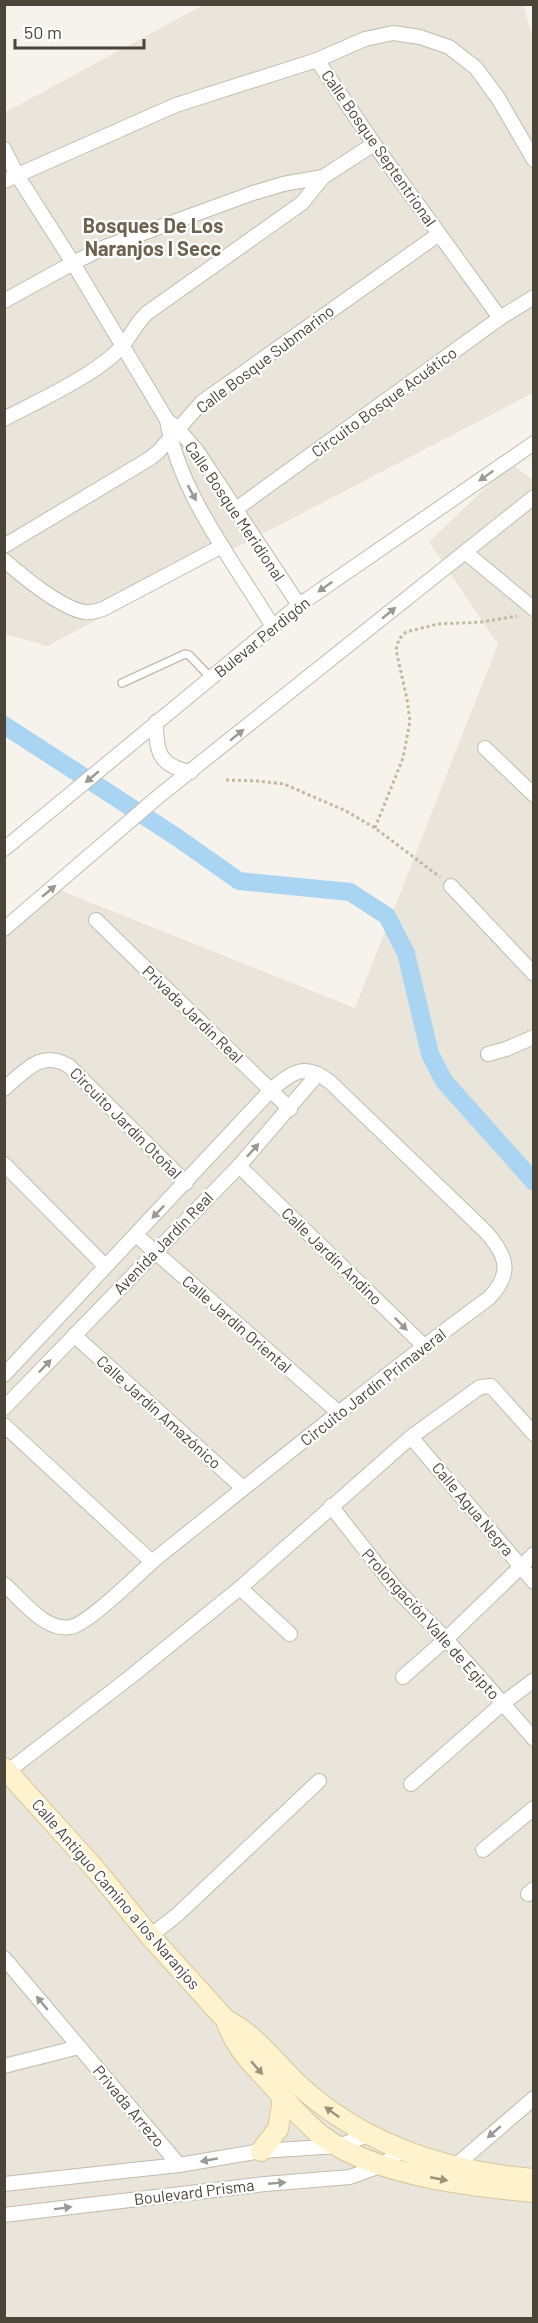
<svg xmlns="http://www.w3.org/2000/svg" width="538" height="2323" viewBox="0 0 538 2323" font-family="Barlow,sans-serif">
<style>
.residential{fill:#eae5da}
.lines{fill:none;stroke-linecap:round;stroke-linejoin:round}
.canal{stroke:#a9d4f2;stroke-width:18}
.lane-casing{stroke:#c2bbae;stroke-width:10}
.street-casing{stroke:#c2bbae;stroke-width:16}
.secondary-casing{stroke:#d6c79b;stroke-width:22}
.path{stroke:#c4b79f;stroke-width:3;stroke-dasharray:3 3;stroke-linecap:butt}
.lane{stroke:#fff;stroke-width:7}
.street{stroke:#fff;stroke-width:14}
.secondary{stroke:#fff3cd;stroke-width:20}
.oneway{fill:#9c9892}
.oneway2{fill:#9c937c}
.labels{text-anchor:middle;stroke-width:4.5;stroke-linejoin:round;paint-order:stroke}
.street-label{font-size:16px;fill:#4b4439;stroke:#fff}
.quarter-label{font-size:20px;font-weight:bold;fill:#6e6250;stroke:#fff}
</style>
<rect width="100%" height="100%" fill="#f6f3ec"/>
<g class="residential">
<path d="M203 5H523L534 42 533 393 47 646 5 634 4 113Z"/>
<path d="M511 463 534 481 533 2318H5V933L59 890 355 1008 498 644 429 542Z"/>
</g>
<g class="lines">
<path class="canal" d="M4 725 175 836 239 881 350 892 387 916 406 953 430 1054 444 1081 534 1182"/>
<defs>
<path id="lane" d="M122 683 185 654 189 655 211 678"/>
<g id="street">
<path d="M317 60 374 144 500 318"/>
<path d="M4 149 17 175 73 263 167 420C179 494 235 563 273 627"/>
<path d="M4 181 176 105 317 60 365 39 393 33 420 37 449 47 476 68 498 98 534 160"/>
<path d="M4 301 73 263 105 247 253 193 283 184 323 177"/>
<path d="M4 419C36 402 100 373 122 346 131 336 136 323 147 313L302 203 323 177 374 144"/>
<path d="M171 423 178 429 197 451 299 605"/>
<path d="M236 509 500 318 534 297"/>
<path d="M4 546 149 459 158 452 202 402 439 234"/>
<path d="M465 552 534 609"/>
<path d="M4 560C22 576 62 609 85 612 91 613 97 611 103 609L222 546"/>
<path d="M156 722C156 752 159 766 191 772"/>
<path d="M485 748 534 795"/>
<path d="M4 849 299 605 534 443"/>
<path d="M451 886 534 974"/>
<path d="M96 920 290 1109"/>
<path d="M4 929 159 796 534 497"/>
<path d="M488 1054 506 1049 534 1037"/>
<path d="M4 1089C25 1071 41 1049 69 1066L186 1183"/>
<path d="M4 1164 105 1266"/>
<path d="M239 1166 424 1346"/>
<path d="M136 1235 338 1412"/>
<path d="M74 1335 243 1488"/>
<path d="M4 1375 271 1090C292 1072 305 1062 330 1082L486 1232C507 1256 513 1273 489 1298 376 1381 268 1469 159 1556 140 1572 91 1622 71 1627 45 1632 21 1599 4 1584"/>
<path d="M4 1408 239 1166 318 1074"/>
<path d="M4 1425 152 1562"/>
<path d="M411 1437 534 1582"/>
<path d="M331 1506 396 1589 446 1639 534 1739"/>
<path d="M240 1588 290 1634"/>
<path d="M403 1677 446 1639 534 1554"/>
<path d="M7 1772 129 1678 240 1588 411 1437 480 1387 491 1386 534 1434"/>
<path d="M411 1784 502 1704 534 1680"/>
<path d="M483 1850 534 1808"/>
<path d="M528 1894 534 1889"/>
<path d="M150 1936 177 1915 319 1781"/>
<path d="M4 1958 179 2165"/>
<path d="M4 2066 79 2047"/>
<path d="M455 2166 534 2098"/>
<path d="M4 2184 179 2165 261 2151 338 2146 369 2135"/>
<path d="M4 2215 265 2184 350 2177 383 2165 401 2150"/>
</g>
<g id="secondary">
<path d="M4 1768 96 1870 150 1936 226 2020C257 2035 278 2067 304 2090 368 2146 449 2172 534 2179"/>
<path d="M226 2020C235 2048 251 2062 270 2083 286 2101 303 2121 322 2136 373 2175 470 2186 534 2192"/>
<path d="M261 2151 278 2129 283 2099"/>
</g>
</defs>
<use href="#lane" class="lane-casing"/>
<use href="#street" class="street-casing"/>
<use href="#secondary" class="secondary-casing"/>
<g class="path">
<path d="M226 780 258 781 284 784 346 811 375 828 440 877"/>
<path d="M375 828 403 758 410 721 407 699 396 650 399 639 406 632 438 624 482 622 517 616"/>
</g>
<use href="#lane" class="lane"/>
<use href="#street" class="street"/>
<use href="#secondary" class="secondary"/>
</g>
<defs><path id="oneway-solid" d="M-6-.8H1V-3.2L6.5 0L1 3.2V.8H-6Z" transform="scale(1.5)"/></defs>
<g class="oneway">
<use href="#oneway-solid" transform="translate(486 476) rotate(145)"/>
<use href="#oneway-solid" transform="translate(192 493) rotate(61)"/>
<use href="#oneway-solid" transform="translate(325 587) rotate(145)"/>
<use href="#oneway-solid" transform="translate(389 613) rotate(-39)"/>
<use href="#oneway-solid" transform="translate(237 735) rotate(-39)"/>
<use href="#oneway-solid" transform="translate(92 777) rotate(140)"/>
<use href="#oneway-solid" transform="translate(49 891) rotate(-40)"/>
<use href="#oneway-solid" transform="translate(253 1150) rotate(-48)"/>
<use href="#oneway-solid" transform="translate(158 1212) rotate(134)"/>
<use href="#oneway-solid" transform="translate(401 1324) rotate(45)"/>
<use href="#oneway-solid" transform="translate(45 1366) rotate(-46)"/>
<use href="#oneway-solid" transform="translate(42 2003) rotate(-130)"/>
<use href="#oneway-solid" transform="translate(494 2132) rotate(139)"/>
<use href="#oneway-solid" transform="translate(209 2160) rotate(170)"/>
<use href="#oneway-solid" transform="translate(277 2183) rotate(-5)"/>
<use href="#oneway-solid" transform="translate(63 2208) rotate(-7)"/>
</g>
<g class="oneway2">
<use href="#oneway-solid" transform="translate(257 2068) rotate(49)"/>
<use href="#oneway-solid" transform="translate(332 2112) rotate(-144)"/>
<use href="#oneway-solid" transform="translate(439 2179) rotate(11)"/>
</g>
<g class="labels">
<g class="street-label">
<text transform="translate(379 148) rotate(55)" y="6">Calle Bosque Septentrional</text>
<text transform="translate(265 359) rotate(-37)" y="6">Calle Bosque Submarino</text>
<text transform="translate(384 402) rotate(-36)" y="6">Circuito Bosque Acuático</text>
<text transform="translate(235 511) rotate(56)" y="6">Calle Bosque Meridional</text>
<text transform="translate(262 637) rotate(-39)" y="6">Bulevar Perdigón</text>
<text transform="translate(193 1014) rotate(44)" y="6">Privada Jardín Real</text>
<text transform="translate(126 1123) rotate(45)" y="6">Circuito Jardín Otoñal</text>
<text transform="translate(163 1243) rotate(-46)" y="6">Avenida Jardín Real</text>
<text transform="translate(332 1256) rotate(44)" y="6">Calle Jardín Andino</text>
<text transform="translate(237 1324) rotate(41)" y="6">Calle Jardín Oriental</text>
<text transform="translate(373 1387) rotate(-38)" y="6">Circuito Jardín Primaveral</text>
<text transform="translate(159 1412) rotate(42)" y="6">Calle Jardín Amazónico</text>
<text transform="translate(473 1509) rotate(50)" y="6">Calle Agua Negra</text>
<text transform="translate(431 1624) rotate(48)" y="6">Prolongación Valle de Egipto</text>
<text transform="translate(116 1894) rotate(49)" y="6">Calle Antiguo Camino a los Naranjos</text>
<text transform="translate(129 2106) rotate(50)" y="6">Privada Arrezo</text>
<text transform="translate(194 2192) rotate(-7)" y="6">Boulevard Prisma</text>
</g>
<g class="quarter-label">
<text x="153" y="233">Bosques De Los<tspan x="153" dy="23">Naranjos I Secc</tspan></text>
</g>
</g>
<rect width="538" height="2323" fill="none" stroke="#4b4439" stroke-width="12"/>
<path d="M15 39v9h129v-9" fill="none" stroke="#4b4439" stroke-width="3"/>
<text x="24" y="39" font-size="18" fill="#4b4439" stroke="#ffffff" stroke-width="4.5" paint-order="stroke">50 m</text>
</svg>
